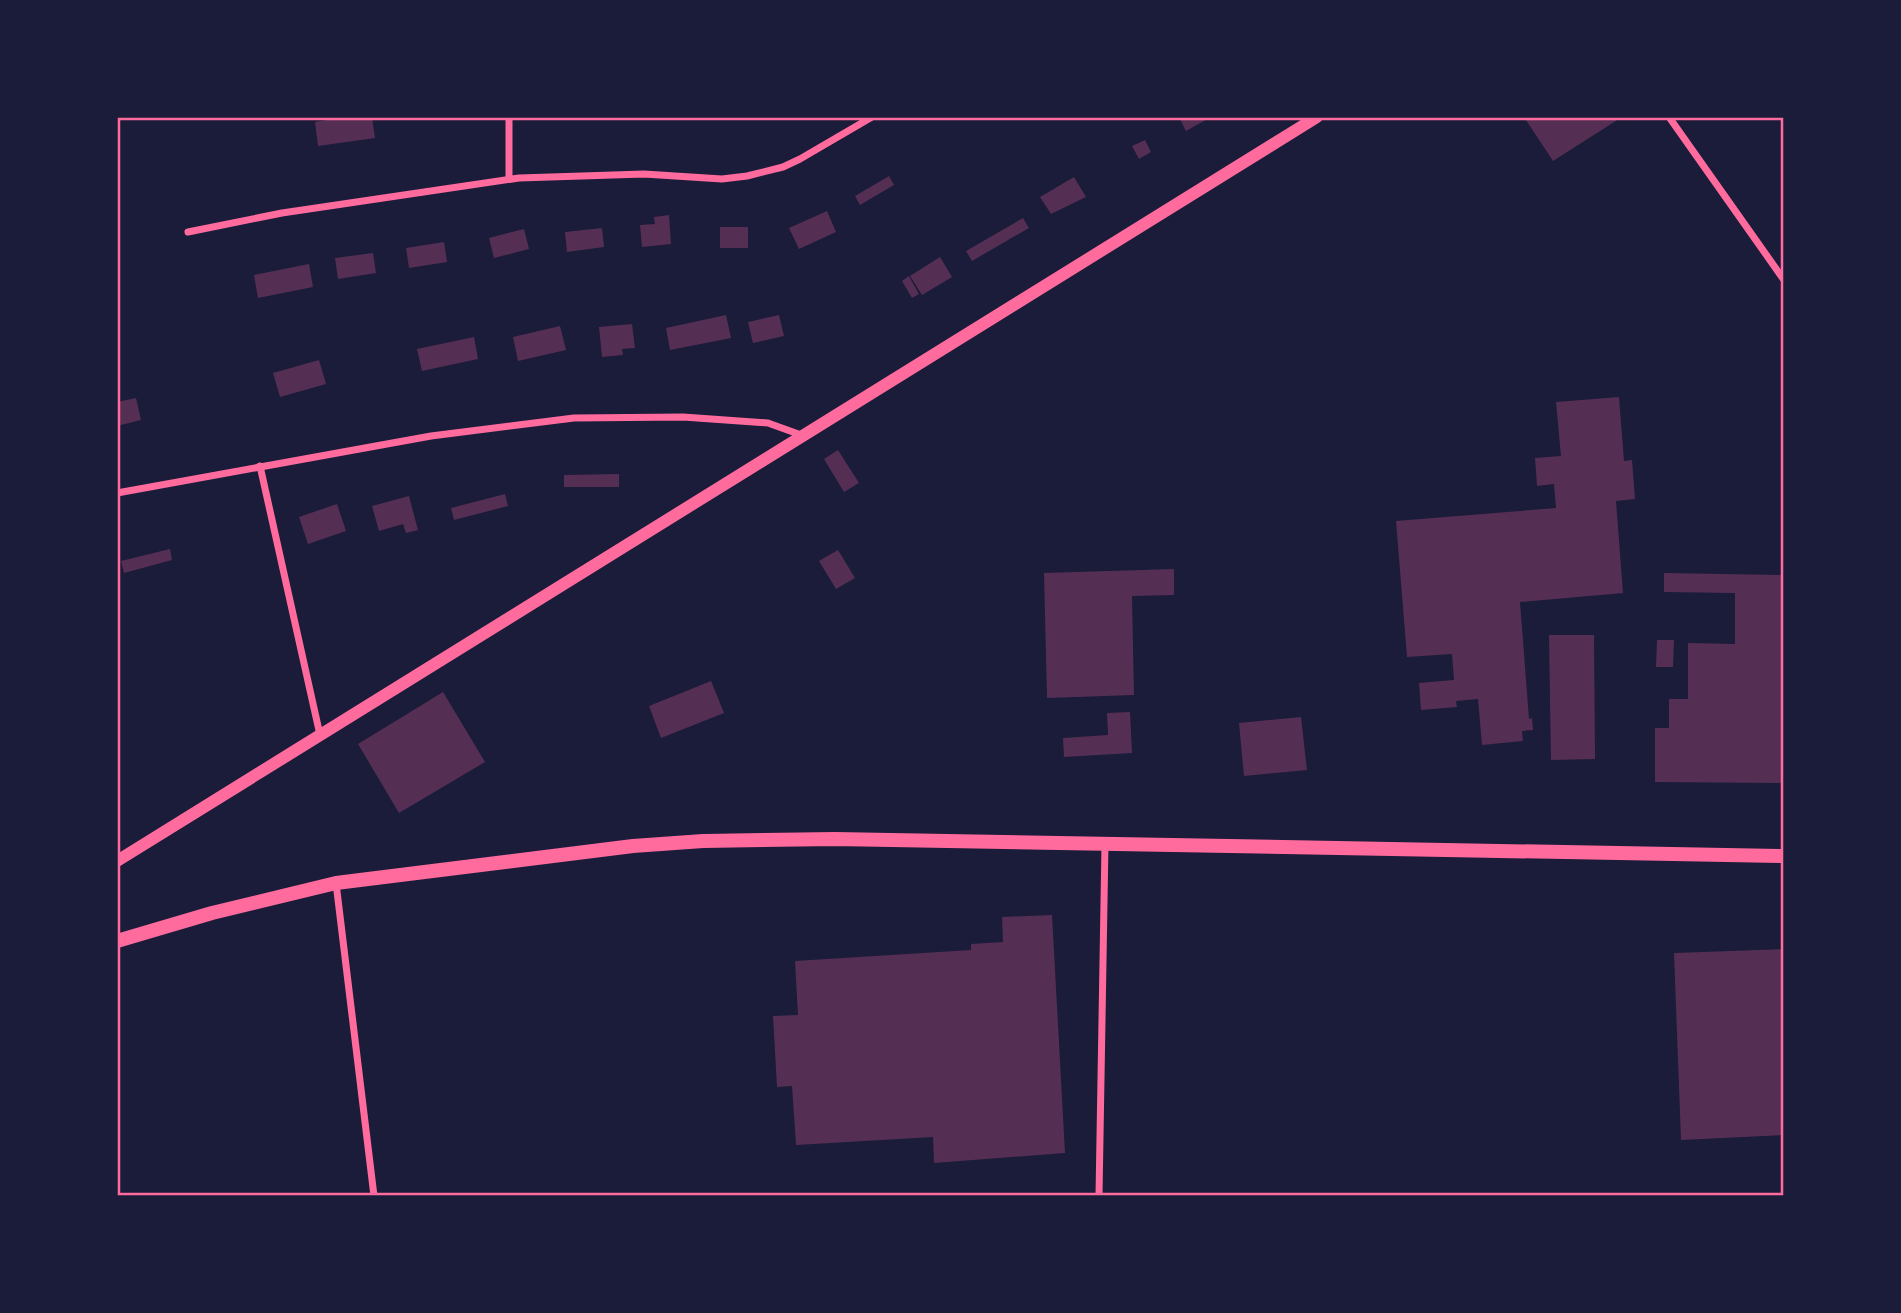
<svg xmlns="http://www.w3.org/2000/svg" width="1901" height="1313" viewBox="0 0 1901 1313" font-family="'Alegreya Sans',sans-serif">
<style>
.building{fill:#542f53}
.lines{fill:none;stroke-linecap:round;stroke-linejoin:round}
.minor{stroke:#ff6b9d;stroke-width:7}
.tertiary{stroke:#ff6b9d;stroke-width:12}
.secondary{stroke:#ff6b9d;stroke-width:14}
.neatline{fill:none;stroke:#ff6b9d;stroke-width:2.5}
</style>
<rect width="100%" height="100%" fill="#1b1b3a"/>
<g class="building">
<path d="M345 117H372L375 138 318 146 315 122Z"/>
<path d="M1179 117H1211L1186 131Z"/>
<path d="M1524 117H1622L1553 161Z"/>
<path d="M1145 140 1151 152 1139 159 1132 146Z"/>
<path d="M889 176 894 185 860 205 855 196Z"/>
<path d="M1074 177 1086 197 1051 214 1040 197Z"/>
<path d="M827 211 836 232 799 249 789 228Z"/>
<path d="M669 215 671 244 642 247 640 225 655 224 654 217Z"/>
<path d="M1023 218 1029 228 972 261 966 251Z"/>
<rect x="720" y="227" width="28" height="21"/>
<path d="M602 228 604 247 567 252 565 232Z"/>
<path d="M524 229 529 249 494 258 489 238Z"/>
<path d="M444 242 447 262 409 268 406 248Z"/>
<path d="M373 253 376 273 338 279 335 258Z"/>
<path d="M940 257 952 277 922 295 910 276Z"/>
<path d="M309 264 313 287 258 298 254 275Z"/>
<path d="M909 276 919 294 912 298 902 281Z"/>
<path d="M726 315 731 338 670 350 666 328Z"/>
<path d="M779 315 784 336 753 343 748 322Z"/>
<path d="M632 324 635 348 622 349 623 355 602 357 599 327Z"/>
<path d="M560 326 566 350 518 361 513 337Z"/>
<path d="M474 337 478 359 422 371 417 349Z"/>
<path d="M319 360 326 384 280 397 273 373Z"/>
<path d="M1619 397 1624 461 1632 460 1635 499 1616 501 1623 593 1520 602 1529 719 1532 718 1533 730 1522 731 1523 741 1482 745 1478 699 1456 701 1457 707 1421 710 1419 683 1454 680 1452 654 1407 657 1396 521 1556 508 1554 484 1537 486 1535 458 1561 456 1556 402Z"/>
<path d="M136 398 141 420 117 426V402Z"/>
<path d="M838 450 859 483 844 492 824 459Z"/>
<path d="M619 474V487H564V475Z"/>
<path d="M505 494 508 506 454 520 451 508Z"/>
<path d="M409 496 418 530 406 533 403 524 379 531 372 506Z"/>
<path d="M337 504 346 531 308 544 299 517Z"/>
<path d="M170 549 172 560 124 573 121 561Z"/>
<path d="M838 550 855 578 836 589 819 561Z"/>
<path d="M1174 569V595L1132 596 1134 695 1047 698 1044 573Z"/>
<path d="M1664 573 1784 575V783L1655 782V728H1669V699H1688V643L1735 644V593L1664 592Z"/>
<path d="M1549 635H1594L1595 759 1551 760Z"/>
<path d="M1657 640H1674L1673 667H1656Z"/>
<path d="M711 681 724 713 661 738 649 706Z"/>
<path d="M443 692 485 762 399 813 358 744Z"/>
<path d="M1130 712 1132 753 1064 757 1063 738 1108 735 1107 713Z"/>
<path d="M1301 717 1307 770 1244 776 1239 723Z"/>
<path d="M1052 915 1065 1153 934 1163 933 1137 796 1145 792 1086 777 1087 773 1016 798 1015 795 961 971 950V944L1003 942 1002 917Z"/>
<path d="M1784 949V1135L1681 1140 1674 953Z"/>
</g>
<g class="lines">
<g class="minor">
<path d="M509 117V179"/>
<path d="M1669 117 1784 280"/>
<path d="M188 232 282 213 519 178 644 174 722 179 747 176 783 167 800 159 872 117"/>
<path d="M260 466 320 735"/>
<path d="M117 493 431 436 574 418 683 417 768 423 804 436"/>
<path d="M336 883 374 1196"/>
<path d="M1099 1196 1105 844"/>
</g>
<path class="tertiary" d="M117 861 1317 117"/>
<path class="secondary" d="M117 941 212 913 336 883 633 846 703 841 835 839 1784 856"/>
</g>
<rect width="1901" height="1313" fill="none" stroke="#1b1b3a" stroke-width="238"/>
<rect x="119" y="119" width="1663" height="1075" class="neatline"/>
</svg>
